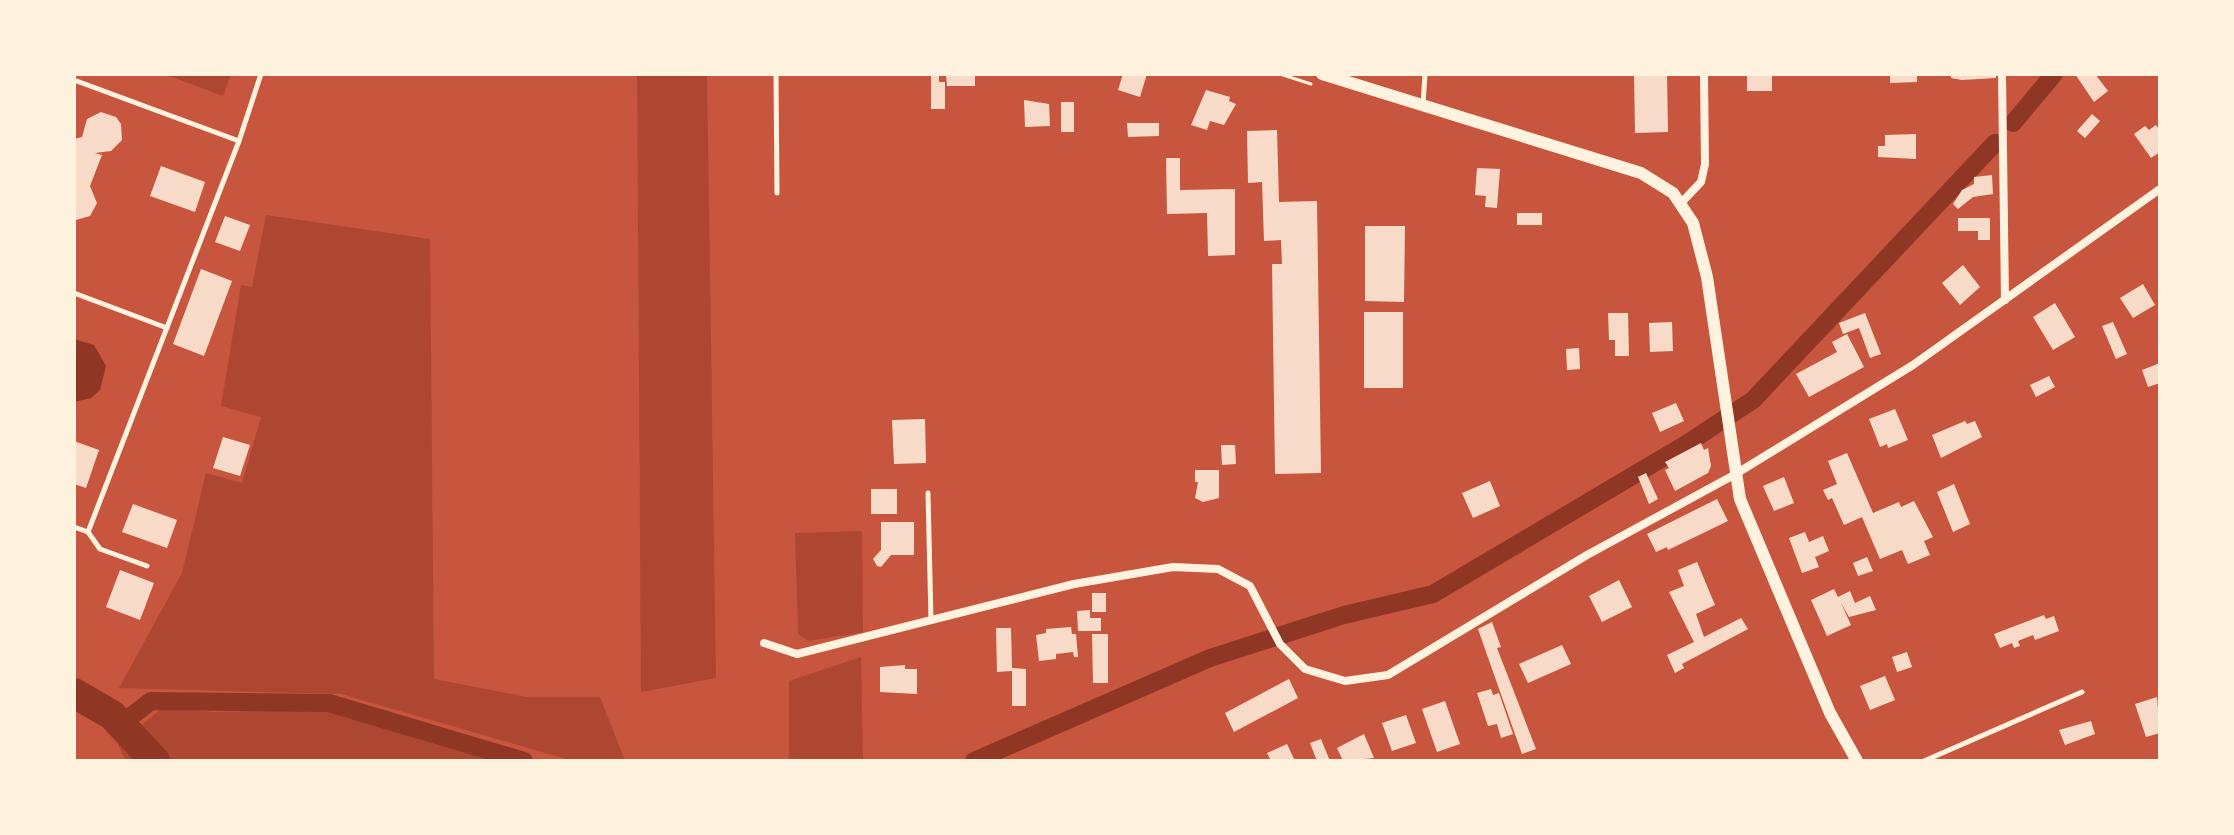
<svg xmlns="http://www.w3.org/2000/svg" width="2234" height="835" viewBox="0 0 2234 835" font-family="Barlow,sans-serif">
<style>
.green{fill:#ae4732}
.water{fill:#8f3625}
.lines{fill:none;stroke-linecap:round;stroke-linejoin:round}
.canal{stroke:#8f3625;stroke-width:18}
.river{stroke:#8f3625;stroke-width:30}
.building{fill:#f7dbc8}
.path{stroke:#fff3e0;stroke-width:3}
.service{stroke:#fff3e0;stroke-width:5}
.minor{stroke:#fff3e0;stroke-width:8}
.tertiary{stroke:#fff3e0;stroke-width:12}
</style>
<rect width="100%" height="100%" fill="#c8553d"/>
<g class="green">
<path d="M164 74H231L223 96Z"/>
<path d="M637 74H707L716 678 641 692Z"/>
<path d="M266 215 430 239 434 679 527 697H600L625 761H573L341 694 119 688 182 573 206 473 242 483 261 417 221 406 241 285 252 287Z"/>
<path d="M862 531 863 632 808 641 798 634 795 533Z"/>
<path d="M861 657 863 761H789V681Z"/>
<path d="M162 708 214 712 331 710 506 761H126L118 745Z"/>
</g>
<path class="water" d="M74 339 94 345 106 366 100 390 91 398 74 402Z"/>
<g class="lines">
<g class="canal">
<path d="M2013 123 2054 74"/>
<path d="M121 724 151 701 329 703 524 761"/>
<path d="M974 761 1210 658 1344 615 1433 594 1688 443 1753 400 1995 143"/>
</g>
<path class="river" d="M74 693 112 715 155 761"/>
</g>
<g class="building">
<path d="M931 74H939V82H945V109H931Z"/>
<path d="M946 74H975V86H947Z"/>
<path d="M1123 74H1147L1140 97 1118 90Z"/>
<path d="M1634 74H1667L1668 132 1635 133Z"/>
<rect x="1747" y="74" width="25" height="17"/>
<path d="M1890 74H1917V82L1890 83Z"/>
<path d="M1951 74H1996V78L1962 80 1951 78Z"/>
<path d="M2075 74H2095L2108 91 2094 102Z"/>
<path d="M1206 90 1230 97 1229 101 1236 104 1224 125 1210 121 1207 130 1191 125Z"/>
<path d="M1024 100 1049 104 1050 126 1025 127Z"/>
<rect x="1061" y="102" width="13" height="30"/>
<path d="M101 112 116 117 121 124 122 140 111 151 95 153 102 155 90 186 97 203 90 216 76 220 74 139 82 137 87 119Z"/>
<path d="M2092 114 2100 121 2085 138 2077 131Z"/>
<path d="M1127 123H1159V136L1128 137Z"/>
<path d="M2156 125 2160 131V152L2151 158 2134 134 2145 126 2149 130Z"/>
<path d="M1277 130 1279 202 1317 201 1321 473 1275 474 1272 264H1282L1281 240 1264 241 1262 182 1248 183 1247 131Z"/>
<path d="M1916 134V159L1878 157V146H1885V135Z"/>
<path d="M1166 158H1180V190L1235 189V255L1208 256 1207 213 1167 214Z"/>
<path d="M161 166 205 182 195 212 150 196Z"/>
<path d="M1477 168 1500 169 1497 208 1485 207 1486 196 1475 195Z"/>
<path d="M1992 175 1993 194 1973 197 1958 209 1953 204 1962 190 1974 184V177Z"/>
<rect x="1517" y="213" width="25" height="12"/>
<path d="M225 216 250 225 240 251 215 242Z"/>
<path d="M1958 218H1990V240H1978V231H1958Z"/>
<path d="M1365 226H1405L1404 302 1365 301Z"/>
<path d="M1963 265 1980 287 1960 305 1942 283Z"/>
<path d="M201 269 232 281 204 356 173 344Z"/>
<path d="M2143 284 2155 305 2133 318 2120 298Z"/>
<path d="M2055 303 2075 337 2053 350 2033 317Z"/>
<rect x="1364" y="312" width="39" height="76"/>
<path d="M1608 313H1628L1629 356H1615V340H1609Z"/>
<path d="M1865 313 1881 354 1870 358 1859 328 1843 334 1839 323Z"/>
<path d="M1672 322 1673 351 1650 352 1649 323Z"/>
<path d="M2113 322 2127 354 2116 359 2102 326Z"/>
<path d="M1847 334 1864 367 1809 397 1796 374 1837 352 1832 342Z"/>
<path d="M1579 348 1580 369 1567 370 1566 349Z"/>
<path d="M2160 363V383L2148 387 2142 370Z"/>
<path d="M2049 376 2055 387 2036 397 2030 385Z"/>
<path d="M1676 403 1684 421 1660 432 1652 413Z"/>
<path d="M1895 409 1908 440 1888 448 1887 444 1880 447 1869 419Z"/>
<path d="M925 419 926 463 894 464 892 420Z"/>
<path d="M1965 421 1967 424 1975 421 1982 437 1941 458 1932 435Z"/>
<path d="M223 437 250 445 240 476 213 468Z"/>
<path d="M74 441 99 450 86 488 74 484Z"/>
<path d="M1701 443 1704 450 1708 448 1711 466 1708 473 1675 491 1665 470 1669 468 1665 462Z"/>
<path d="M1221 445H1235L1236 464 1222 465Z"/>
<path d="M1847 453 1873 513 1899 502 1901 507 1914 501 1933 537 1924 541 1930 555 1908 564 1902 550 1880 559 1862 517 1844 525 1832 498 1828 500 1823 490 1837 484 1828 461Z"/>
<path d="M1195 470H1219V498L1203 502 1195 498 1198 482H1195Z"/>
<path d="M1646 473 1658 499 1649 504 1638 477Z"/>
<path d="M1784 477 1794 503 1774 511 1763 486Z"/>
<path d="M1490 481 1500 506 1473 518 1462 493Z"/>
<path d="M1954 484 1970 524 1953 532 1937 492Z"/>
<rect x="871" y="489" width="26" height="25"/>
<path d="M1717 499 1728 521 1668 550 1667 547 1656 552 1647 534Z"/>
<path d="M133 504 177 520 167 548 122 532Z"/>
<path d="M881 522H914V555H891L881 567 877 566 873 559 881 550Z"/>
<path d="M1805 532 1809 542 1823 536 1829 551 1815 557 1819 567 1802 573 1789 538Z"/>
<path d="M1867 557 1873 571 1858 576 1853 563Z"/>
<path d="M1697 562 1715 605 1696 614 1704 637 1741 618 1748 629 1682 664 1684 668 1675 673 1667 655 1694 642 1669 592 1684 586 1678 570Z"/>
<path d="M120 570 154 583 140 620 106 607Z"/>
<path d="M1619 580 1632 607 1602 622 1589 596Z"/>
<path d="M1834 589 1838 597 1850 591 1855 603 1870 596 1876 610 1849 617 1841 603 1851 625 1827 636 1811 600Z"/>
<rect x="1092" y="593" width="14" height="19"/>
<path d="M1090 610V618H1101V631H1078L1077 611Z"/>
<path d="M2044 615 2046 619 2054 616 2059 631 2035 640 2033 635 2018 641 2020 646 2014 648 2012 643 2000 648 1994 634Z"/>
<path d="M1492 622 1501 647 1497 648 1536 749 1522 754 1478 629Z"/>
<path d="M1071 627 1072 634H1076L1078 657H1074L1073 652 1056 654V659L1039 661 1036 635 1046 633V629Z"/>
<path d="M996 628H1011L1012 668 1026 669V706H1012V671L997 672Z"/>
<path d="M1092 634H1108V683H1093Z"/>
<path d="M1562 645 1571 664 1528 683 1519 664Z"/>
<path d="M1907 652 1912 667 1897 672 1892 657Z"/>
<path d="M905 665V669H917V694L880 692V667Z"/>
<path d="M1885 676 1895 700 1870 710 1860 686Z"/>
<path d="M1289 679 1298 698 1234 732 1225 713Z"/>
<path d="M1491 689 1493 695 1499 693 1513 734 1501 738 1497 724 1488 726 1477 693Z"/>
<path d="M2157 697 2160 733 2146 737 2135 704Z"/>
<path d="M1445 701 1460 744 1437 752 1422 709Z"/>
<path d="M1406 715 1416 743 1392 751 1382 723Z"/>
<path d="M2091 721 2095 734 2065 745 2059 730Z"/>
<path d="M1364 734 1374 758 1343 761 1337 748Z"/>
<path d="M1321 739 1330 761H1317L1310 743Z"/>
<path d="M1287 744 1295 761H1271L1267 753Z"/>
</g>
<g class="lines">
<path class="path" d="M1280 74 1311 84"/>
<g class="service">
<path d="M776 74 777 193"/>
<path d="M74 80 239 141"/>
<path d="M1423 105 1425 74"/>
<path d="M74 293 167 328"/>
<path d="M928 493 931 620"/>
<path d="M74 527 88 532 100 549 147 566"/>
<path d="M88 532 239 141 261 74"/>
<path d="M1924 761 2082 692"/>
</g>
<g class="minor">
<path d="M2002 74 2005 300"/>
<path d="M1682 202 1701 182 1705 164 1704 74"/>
<path d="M764 643 797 654 1074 584 1173 567 1218 569 1250 586 1280 644 1305 669 1345 681 1388 675 1587 555 1734 475 1913 365 2160 189"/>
</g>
<path class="tertiary" d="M1322 74 1641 173 1673 193 1693 223 1707 277 1740 499 1830 713 1857 761"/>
</g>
<rect width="2234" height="835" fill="none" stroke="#fff3e0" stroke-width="152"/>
</svg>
